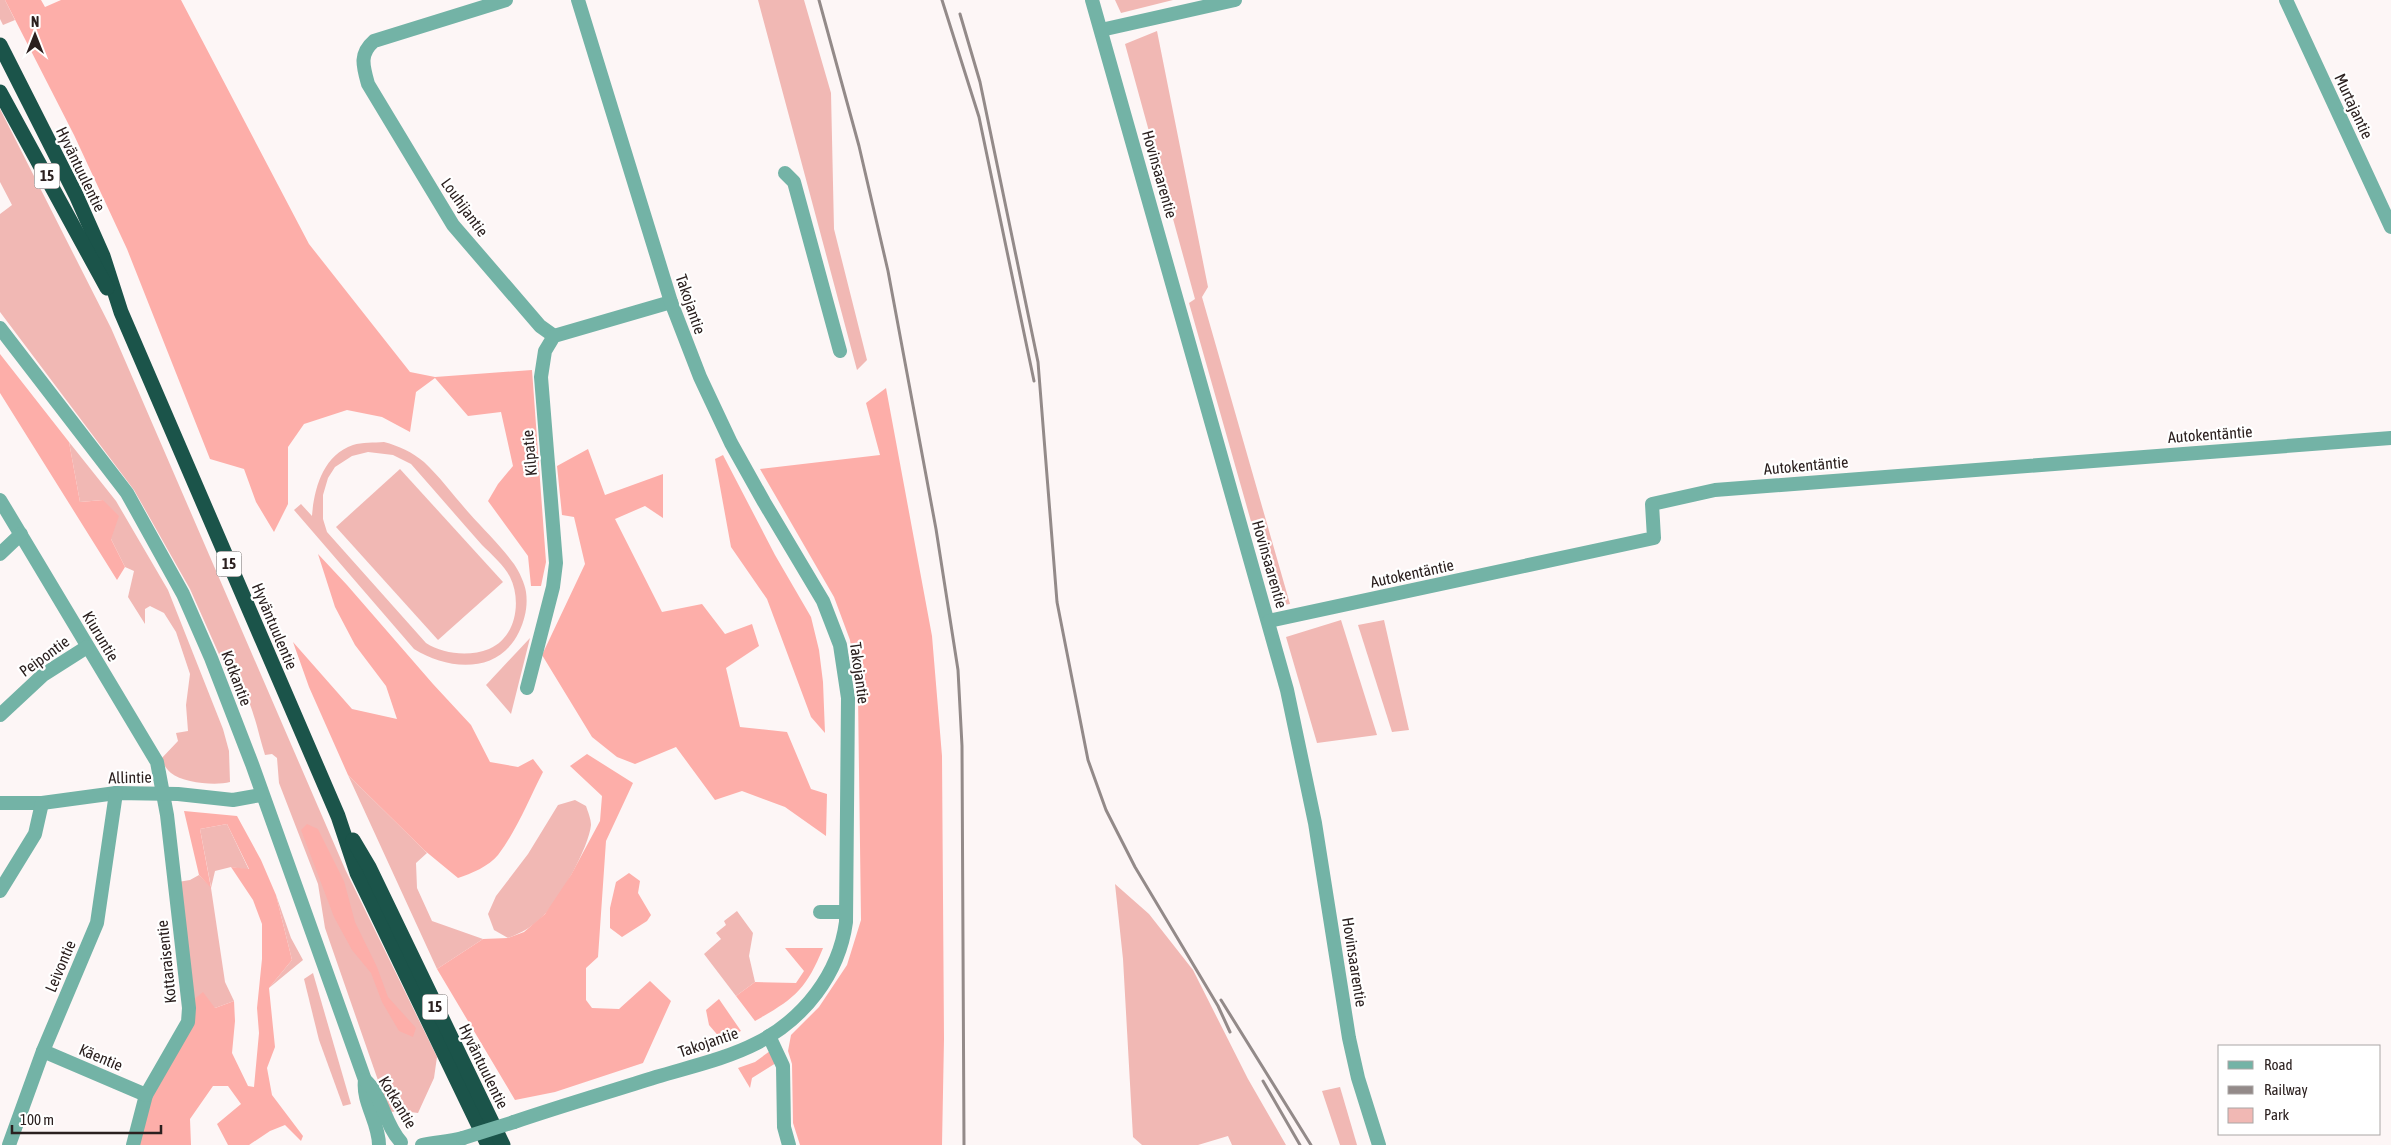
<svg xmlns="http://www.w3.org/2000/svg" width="2391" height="1145" viewBox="0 0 2391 1145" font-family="'Asap Condensed',sans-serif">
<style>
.green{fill:#f1b8b4;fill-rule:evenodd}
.forest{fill:#fdaea9}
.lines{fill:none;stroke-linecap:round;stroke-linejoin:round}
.minor{stroke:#73b3a6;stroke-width:14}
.highway{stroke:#1b544a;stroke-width:15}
.rail{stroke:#938a89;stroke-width:3}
.minor-bridge{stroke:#73b3a6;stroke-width:14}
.labels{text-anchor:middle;stroke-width:4.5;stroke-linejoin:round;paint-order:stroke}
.shield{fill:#fff;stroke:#6b6362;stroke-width:1}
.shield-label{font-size:15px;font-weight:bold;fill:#2b201f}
.street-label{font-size:16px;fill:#2b201f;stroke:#fff}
</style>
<rect width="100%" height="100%" fill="#fdf6f6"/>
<g class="green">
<path d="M0 0H5L15 20 3 25 0 19Z"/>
<path d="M758 0H804L831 93 834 229 867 360 857 370Z"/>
<path d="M1115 0H1173L1121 13Z"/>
<path d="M1157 31 1208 287 1202 297 1290 604 1275 606 1189 303 1195 299 1125 44Z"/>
<path d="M0 109 111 328 345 869 437 1057 434 1078 418 1113 403 1111 389 1112 325 928 318 884 279 783 277 758 272 754 265 755C256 727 251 687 226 670L190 589 134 490 0 312V214L12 205 0 182Z"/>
<path d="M69 442 116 501 168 590 223 729 229 751 230 782C216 786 183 783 171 773 167 770 164 764 160 760L178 741 176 733 188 731 186 705 190 674 176 632 164 613 150 606 145 609V624L128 597 134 571 125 567 111 539 103 500 80 502Z"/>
<path d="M384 442C399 446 412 452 424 462 440 477 454 496 469 513 484 530 501 546 514 564 519 571 525 584 526 592 528 606 525 619 519 632 499 674 449 671 414 649L294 510 301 504 312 516C314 489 323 455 353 445 362 442 374 443 384 442ZM368 452 393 455 411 464C435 491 458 518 482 545 491 554 504 565 510 577 522 601 516 638 489 649 469 657 443 654 426 643L327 532 323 519V495L328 478 335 467 352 456Z"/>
<path d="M400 469 503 582 438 640 336 527Z"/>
<path d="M1341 620 1377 735 1317 743 1286 637Z"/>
<path d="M1384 620 1409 730 1392 732 1358 625Z"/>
<path d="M530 638 511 714 486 685Z"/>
<path d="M348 775 427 853 416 863 417 888 432 921 483 939 437 969Z"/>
<path d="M575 800 586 806C588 812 591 819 591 825 589 847 559 901 543 916 533 926 522 933 508 938L494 930 488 914 496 896 528 854 558 805Z"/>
<path d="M227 824 249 870 231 867 215 871 211 888 225 982 234 1001 215 1008 192 1001 178 882 190 880 199 875 211 887 200 829Z"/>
<path d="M1115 884 1149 914 1193 970 1248 1079 1286 1145H1232L1228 1136 1198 1145H1142L1133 1137 1123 959Z"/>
<path d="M276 895 291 938 303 960 269 988 292 960Z"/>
<path d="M737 911 753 933 749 956 755 982 736 996 704 954 721 939 716 933 726 925 724 921Z"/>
<path d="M313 973 351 1104 343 1106 319 1040 304 979Z"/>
<path d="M1340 1087 1357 1145H1340L1322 1091Z"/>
</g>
<g class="forest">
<path d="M5 0H41L45 7 61 0H181L309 244 410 372 435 377 532 370 546 562 541 586H531L528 556 488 501 498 484 513 466 501 412 468 416 435 378 416 392 410 432 382 417 347 410 304 424 288 447V504L274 532 256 502 244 469 210 459 127 249 74 135Z"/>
<path d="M0 354 69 442 80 502 103 500 119 516 111 539 125 567 117 580 0 393Z"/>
<path d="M886 388 932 636 942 756 944 1039 942 1145H800L793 1123 792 1064 788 1051 791 1035 819 1007 847 965 861 920 858 695 850 640 834 597 760 469 880 455 866 403Z"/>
<path d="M588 449 605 495 663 474V518L645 506 615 519 662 612 702 604 725 634 752 624 759 646 726 668 740 727 787 732 811 789 827 794 826 836 785 807 742 791 715 800 676 747 635 764 617 757 592 737 542 655 585 564 574 517 562 515 557 466Z"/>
<path d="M723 455 775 555 811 617 819 650 823 682 825 733 811 717 767 599 731 547 715 459Z"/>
<path d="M318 554 347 585 433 684 471 725 490 762 518 767 533 759 543 772C529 799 517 830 498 855 489 866 471 874 458 878L424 850 348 775 309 687 293 642 352 709 397 719 386 686 355 645 335 607Z"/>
<path d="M587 754 633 783 606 841 598 957 586 968V1000L592 1008 619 1009 650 981 671 1001 643 1063 555 1092 515 1100 437 969 483 939 508 938 524 932 545 914 571 875 600 821 602 796 570 766Z"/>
<path d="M184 811 237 816 261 860 276 895 292 960 269 988 275 1047 267 1068 272 1095 303 1136 301 1141 285 1125 270 1131 249 1145H228L217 1124 241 1104 228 1086H213L190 1119 191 1145H136L150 1097 192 1001 203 992 215 1008 234 1001 235 1021 232 1053 248 1086 254 1087 259 1033 257 1008 262 959V924L253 900 231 867 249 869 227 824 200 829 211 888 199 875Z"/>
<path d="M307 824 318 829 344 881 355 922 377 967 388 997 416 1028 413 1037 399 1031 382 1002 371 973 352 950 334 917 301 830Z"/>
<path d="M629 873 640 881 638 893 651 915 647 921 622 937 610 928V908L616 882Z"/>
<path d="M785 948H823C806 990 794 999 755 1021L736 996 755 982 796 983 804 971Z"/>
<path d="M719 999 741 1031 721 1039 709 1025 706 1010Z"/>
<path d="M770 1051 776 1063 752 1078 750 1088 738 1068 755 1062Z"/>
</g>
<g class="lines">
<g class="minor">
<path d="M506 0 374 41C359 54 363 66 368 84L453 225 540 326 554 336"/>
<path d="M1092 0 1287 690 1315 823 1349 1038 1358 1078 1379 1145"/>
<path d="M2286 0 2391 227"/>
<path d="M1101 30 1235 0"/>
<path d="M785 173 794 182 840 351"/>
<path d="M0 328 127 493 183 594 211 658 252 764 365 1080C362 1102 379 1122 379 1145"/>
<path d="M0 500 157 762 167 815 189 1008 188 1022 146 1095 133 1145"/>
<path d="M0 554 21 534"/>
<path d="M1269 621 1654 538 1652 504 1715 490 2391 438"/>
<path d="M527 688 553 587 556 563 541 377 545 351 554 336 671 302"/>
<path d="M0 715 43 675 87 647"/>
<path d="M0 803H42L116 793 178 794 233 800 261 795"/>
<path d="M0 891 35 834 42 803"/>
<path d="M820 912H846"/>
<path d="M769 1036 783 1066 784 1127 789 1145"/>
<path d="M43 1051 146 1095"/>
<path d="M365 1080C383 1096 384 1124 401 1142"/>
<path d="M514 1122C561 1106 609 1092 656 1077 689 1067 726 1059 757 1043 804 1019 839 974 846 922L848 698 840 645 823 601 764 502 731 443 700 377 671 302 578 0"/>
<path d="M9 1145 43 1051 97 923 116 793"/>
<path d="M422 1145C436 1142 449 1142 463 1138"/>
</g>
<g class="highway">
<path d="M0 45 76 195 103 256 121 312 338 816 357 873 488 1145"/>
<path d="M0 92 107 288"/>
<path d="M353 840 369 867 503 1145"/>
</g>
<g class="rail">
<path d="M819 0 859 146 888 271 936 529 958 670 962 746 964 1145"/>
<path d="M942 0 979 117 1034 381"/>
<path d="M960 14 980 82 1038 362 1057 602 1088 760 1106 810 1135 867 1218 1006 1230 1032"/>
<path d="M1221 1000 1311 1145"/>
<path d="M1263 1081 1300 1145"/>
</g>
<path class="minor-bridge" d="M463 1138 514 1122"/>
</g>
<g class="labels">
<g class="shield">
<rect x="34.5" y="163.5" width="25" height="25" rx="4"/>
<rect x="216.5" y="551.5" width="25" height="25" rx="4"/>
<rect x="422.5" y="994.5" width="25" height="25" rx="4"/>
</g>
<g class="shield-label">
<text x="47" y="181">15</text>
<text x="229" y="569">15</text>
<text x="435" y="1012">15</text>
</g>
<g class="street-label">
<text transform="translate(2354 106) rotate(65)" y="6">Murtajantie</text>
<text transform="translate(81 169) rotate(64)" y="6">Hyväntuulentie</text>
<text transform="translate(1160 174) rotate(74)" y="6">Hovinsaarentie</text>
<text transform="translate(465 207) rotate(54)" y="6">Louhijantie</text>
<text transform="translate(691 304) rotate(71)" y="6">Takojantie</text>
<text transform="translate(2210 434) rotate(-4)" y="6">Autokentäntie</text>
<text transform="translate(529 453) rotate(-95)" y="6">Kilpatie</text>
<text transform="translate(1806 465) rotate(-5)" y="6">Autokentäntie</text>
<text transform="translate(1270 564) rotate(74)" y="6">Hovinsaarentie</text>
<text transform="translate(1412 573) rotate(-12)" y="6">Autokentäntie</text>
<text transform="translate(275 626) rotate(67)" y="6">Hyväntuulentie</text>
<text transform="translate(101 636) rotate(59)" y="6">Kiuruntie</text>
<text transform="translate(44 656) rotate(-36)" y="6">Peipontie</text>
<text transform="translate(860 673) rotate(82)" y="6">Takojantie</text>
<text transform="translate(237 678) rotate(69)" y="6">Kotkantie</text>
<text transform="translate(130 777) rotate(-1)" y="6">Allintie</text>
<text transform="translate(166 962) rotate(-96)" y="6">Kottaraisentie</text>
<text transform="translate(1355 962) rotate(81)" y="6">Hovinsaarentie</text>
<text transform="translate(60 966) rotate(-67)" y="6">Leivontie</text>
<text transform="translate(708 1042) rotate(-19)" y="6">Takojantie</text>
<text transform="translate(101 1057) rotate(23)" y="6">Käentie</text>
<text transform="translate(484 1066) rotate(64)" y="6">Hyväntuulentie</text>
<text transform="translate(398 1102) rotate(59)" y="6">Kotkantie</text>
</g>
</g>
<rect x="2218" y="1045" width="162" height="90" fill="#ffffff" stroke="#aaa6a5"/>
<rect x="2228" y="1061" width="25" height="8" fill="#73b3a6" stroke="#aaa6a5"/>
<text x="2264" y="1070" font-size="15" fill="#2b201f">Road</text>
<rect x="2228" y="1086" width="25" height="8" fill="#938a89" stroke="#aaa6a5"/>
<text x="2264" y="1095" font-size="15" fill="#2b201f">Railway</text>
<rect x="2228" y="1108" width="25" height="15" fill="#f1b8b4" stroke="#aaa6a5"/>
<text x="2264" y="1120" font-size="15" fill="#2b201f">Park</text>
<g transform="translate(35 35)" stroke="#ffffff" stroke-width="4" paint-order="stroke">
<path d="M0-4L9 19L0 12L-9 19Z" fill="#2b201f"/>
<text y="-8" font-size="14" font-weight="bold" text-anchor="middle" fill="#2b201f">N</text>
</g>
<path d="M12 1125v8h149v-8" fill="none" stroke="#2b201f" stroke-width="2.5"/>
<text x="20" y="1125" font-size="15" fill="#2b201f" stroke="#ffffff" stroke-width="4" paint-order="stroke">100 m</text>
</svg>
